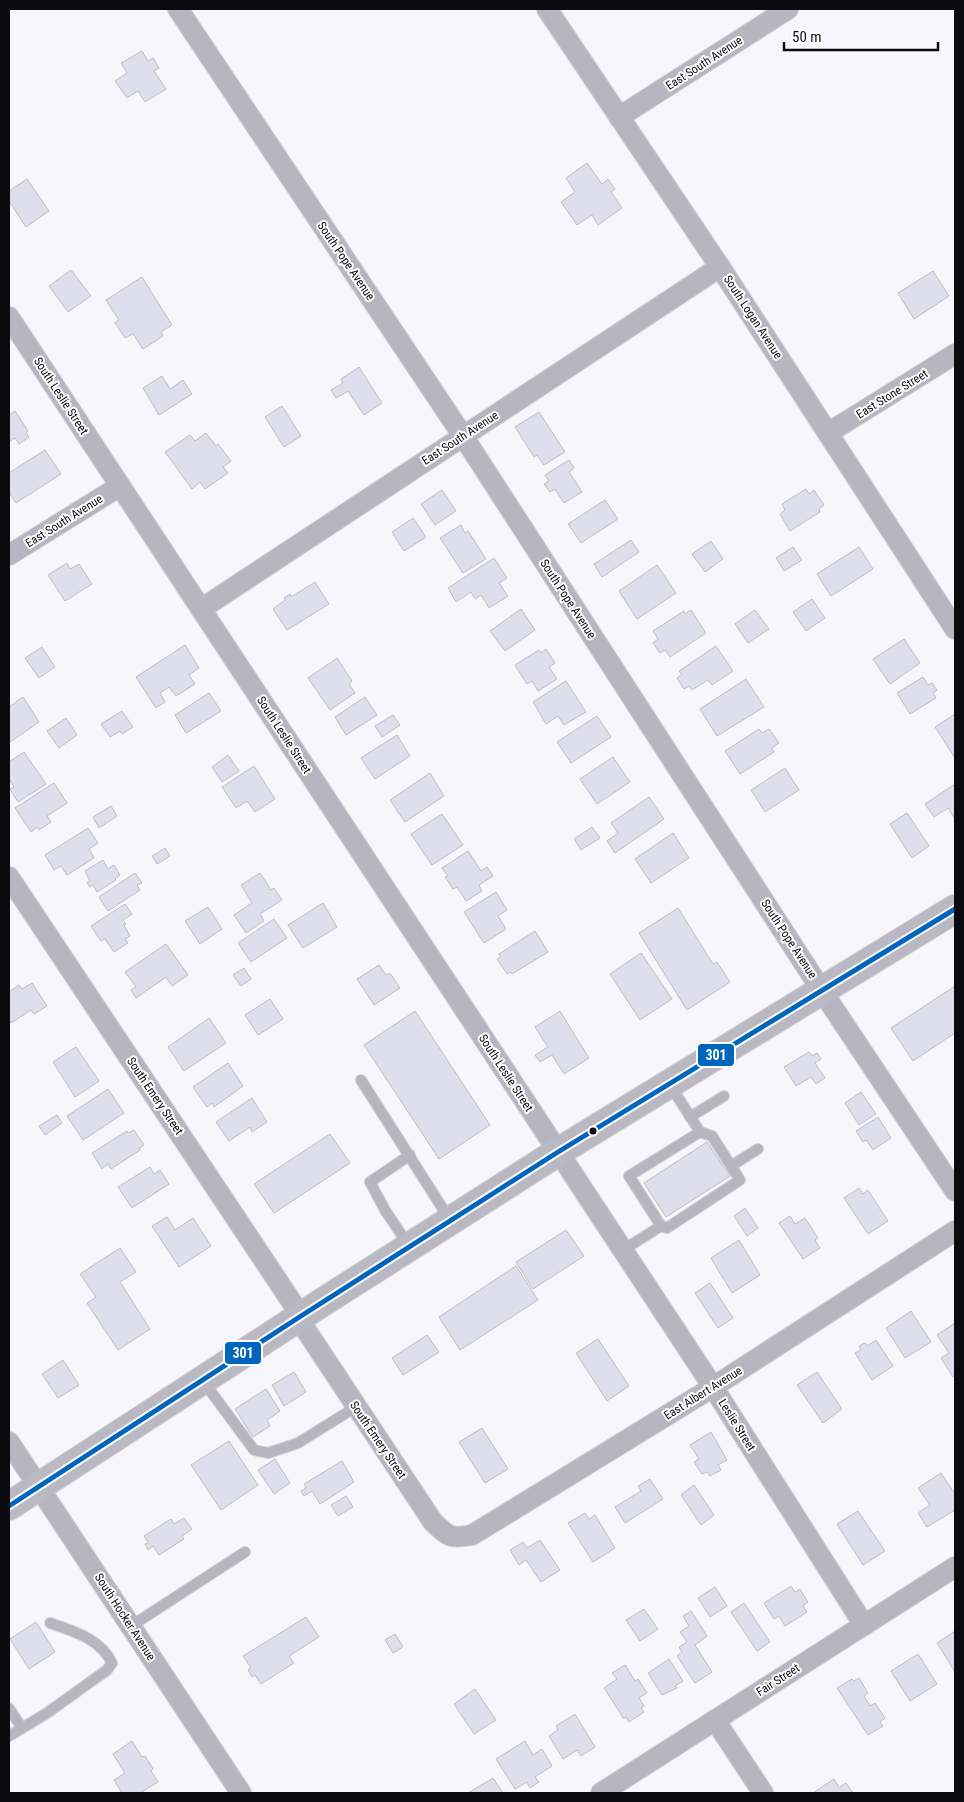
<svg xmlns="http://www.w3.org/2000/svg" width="964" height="1802" viewBox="0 0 964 1802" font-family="'Roboto Condensed',sans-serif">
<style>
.building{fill:#dfdeec;stroke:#bdbdc2}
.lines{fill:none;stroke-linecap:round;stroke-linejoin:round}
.lane-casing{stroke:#d1d1d5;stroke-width:12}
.street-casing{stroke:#d1d1d5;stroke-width:22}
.primary-casing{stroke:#d1d1d5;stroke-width:30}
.lane{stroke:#b6b5c0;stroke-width:10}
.street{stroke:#b6b5c0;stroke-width:20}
.primary{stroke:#bab8c3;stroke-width:28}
.bus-1-casing{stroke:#fff;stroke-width:9}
.bus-1{stroke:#0065bd;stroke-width:5}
.bus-dot{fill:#0b0b0f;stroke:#fff;stroke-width:2}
.labels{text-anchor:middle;stroke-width:4;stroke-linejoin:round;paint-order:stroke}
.street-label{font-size:12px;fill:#0b0b0f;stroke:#fff}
.line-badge{stroke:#fff;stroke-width:2}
.badge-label{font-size:14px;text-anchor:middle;font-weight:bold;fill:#fff}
</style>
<rect width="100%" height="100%" fill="#f6f6fc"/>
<g class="building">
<path d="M142 51 148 61 153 58 159 68 154 71 166 89 145 102 138 91 127 98 115 81 127 73 121 63Z"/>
<path d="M587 163 602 184 608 179 615 189 611 192 622 208 598 225 592 215 577 225 561 202 575 192 566 178Z"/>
<path d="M27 179 49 211 26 227 9 201V191Z"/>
<path d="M71 270 91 296 68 312 49 286Z"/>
<path d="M933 271 949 296 914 319 898 293Z"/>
<path d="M142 277 172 325 161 332 163 336 143 349 133 334 125 338 115 323 119 320 106 300Z"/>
<path d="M359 367 382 403 364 415 348 391 336 398 331 390 343 383 341 379Z"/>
<path d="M162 376 170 389 183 380 192 394 159 415 143 388Z"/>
<path d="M282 406 301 436 284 447 265 417Z"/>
<path d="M15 411 28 431 26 432 29 437 19 444 15 438 9 442V415Z"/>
<path d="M539 412 565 452 544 465 537 455 534 457 515 427Z"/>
<path d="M206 433 216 446 218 444 231 461 223 467 228 473 205 489 200 482 192 489 165 452 190 435 195 441Z"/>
<path d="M45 450 61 474 16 503 9 492V473Z"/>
<path d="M569 460 574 468 569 472 582 492 564 503 555 489 550 492 544 484 549 481 545 475Z"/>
<path d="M806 489 809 494 814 490 824 505 819 509 820 512 790 531 780 514 785 510 782 504Z"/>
<path d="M442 490 456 511 435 525 421 504Z"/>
<path d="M605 500 618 519 581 543 568 524Z"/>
<path d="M413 518 426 537 404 551 392 532Z"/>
<path d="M461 525 465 533 468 531 486 559 463 573 440 538Z"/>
<path d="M631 540 639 552 602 577 594 564Z"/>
<path d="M711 541 723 559 705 572 692 554Z"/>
<path d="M793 547 802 560 784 571 776 558Z"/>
<path d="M859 547 873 569 831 596 817 574Z"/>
<path d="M494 558 507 578 499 583 508 596 489 608 481 595 475 599 471 592 456 602 448 588Z"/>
<path d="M67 563 70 569 79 564 92 584 65 601 48 575Z"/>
<path d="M657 565 676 593 637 619 619 591Z"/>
<path d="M315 582 329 604 287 630 273 609 285 600 284 598 290 594 291 597Z"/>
<path d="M812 599 825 618 806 631 793 612Z"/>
<path d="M521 609 535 630 505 651 490 631Z"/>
<path d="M691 610 706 633 670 657 665 650 660 653 653 643 658 639 653 631 684 611 685 614Z"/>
<path d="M755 610 769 629 748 643 735 624Z"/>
<path d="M904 639 920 663 890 684 873 659Z"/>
<path d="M185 645 199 668 189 675 195 684 176 696 169 687 160 693 165 702 156 708 136 677Z"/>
<path d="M716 646 733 671 712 685 708 680 692 690 689 686 684 689 677 678 682 675 679 671Z"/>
<path d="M42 647 55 667 39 678 25 658Z"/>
<path d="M546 649 555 663 549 667 557 679 538 691 532 681 527 684 515 665 539 650 541 653Z"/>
<path d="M337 658 352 681 349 684 355 693 330 710 308 678Z"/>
<path d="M923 677 928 685 932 683 937 690 933 693 936 698 910 714 897 693Z"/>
<path d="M746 679 764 707 717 736 700 709Z"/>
<path d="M566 681 586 712 564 725 558 716 546 724 533 702Z"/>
<path d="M209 693 221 711 186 733 175 715Z"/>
<path d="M23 697 39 722 9 743V707Z"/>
<path d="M365 697 377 715 346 735 335 717Z"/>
<path d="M122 711 133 727 122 734 120 731 110 737 101 724Z"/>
<path d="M955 714V758L935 727Z"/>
<path d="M393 715 400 725 382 737 375 726Z"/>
<path d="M597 716 611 737 571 763 557 742Z"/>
<path d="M66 718 77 735 59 748 47 731Z"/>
<path d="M759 729 762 733 769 729 779 743 772 748 774 752 740 774 725 751Z"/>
<path d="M397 735 410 756 375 779 361 758Z"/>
<path d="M24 752 46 784 18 802 10 789 14 787 9 779V762Z"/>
<path d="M228 755 239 771 222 782 212 767Z"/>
<path d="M613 757 630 782 597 804 580 779Z"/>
<path d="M254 766 275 799 255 812 247 801 236 808 222 787Z"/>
<path d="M785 768 799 790 765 812 751 790Z"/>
<path d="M430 773 444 796 405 822 390 800Z"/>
<path d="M54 783 67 803 47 816 51 822 39 830 38 827 31 832 15 808Z"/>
<path d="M955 784V819L948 808 934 817 925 804Z"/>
<path d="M649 797 664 819 615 853 607 841 618 833 611 823Z"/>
<path d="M111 806 117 816 99 828 93 817Z"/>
<path d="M907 813 929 846 912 858 890 824Z"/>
<path d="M442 814 463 845 432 865 411 834Z"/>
<path d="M592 827 600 838 581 850 574 839Z"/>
<path d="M88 828 98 843 89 849 94 858 67 875 61 866 54 870 45 855Z"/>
<path d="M673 833 689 858 651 883 635 859Z"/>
<path d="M165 848 170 856 157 864 152 856Z"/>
<path d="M468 851 481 871 487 867 493 876 479 885 482 891 466 901 457 887 453 889 445 877 448 876 442 868Z"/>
<path d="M103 860 108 869 114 865 120 875 115 879 116 880 97 892 93 885 90 887 87 883 90 881 85 871Z"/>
<path d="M135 873 142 883 137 885 140 890 108 911 99 897Z"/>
<path d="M260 873 271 890 274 888 282 900 260 914 264 921 246 933 234 915 252 903 241 885Z"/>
<path d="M496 892 507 910 498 916 506 929 484 943 464 912Z"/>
<path d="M323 903 337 927 303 948 288 925Z"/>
<path d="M125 904 132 914 123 920 126 924 124 925 130 936 125 939 128 943 114 952 105 939 101 941 91 926Z"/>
<path d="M208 907 222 929 200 944 185 921Z"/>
<path d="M678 908 713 964 717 962 730 982 687 1010 639 933Z"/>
<path d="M274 919 287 938 251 962 238 943Z"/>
<path d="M535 931 548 952 512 974 511 972 507 974 497 959 501 957 499 954Z"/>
<path d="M166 944 188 975 172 986 166 977 136 998 131 990 136 987 125 972Z"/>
<path d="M641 953 672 999 640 1020 610 974Z"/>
<path d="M379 965 386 975 390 973 400 988 374 1005 357 979Z"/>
<path d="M244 968 251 979 241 986 233 975Z"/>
<path d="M32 983 47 1006 34 1014 31 1010 11 1023 9 1020V992L19 985 22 989Z"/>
<path d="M955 986V1033L913 1061 891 1028Z"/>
<path d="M270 999 283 1019 258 1035 245 1015Z"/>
<path d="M415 1011 490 1125 439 1159 364 1045Z"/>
<path d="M560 1011 589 1058 564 1074 552 1055 540 1062 535 1055 548 1047 535 1027Z"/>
<path d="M209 1018 226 1043 184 1071 168 1047Z"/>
<path d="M76 1047 99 1081 75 1097 53 1062Z"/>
<path d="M809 1052 812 1056 817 1053 821 1059 815 1063 825 1078 816 1084 811 1077 796 1086 784 1067Z"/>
<path d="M228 1063 243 1086 214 1107 212 1103 207 1107 193 1087Z"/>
<path d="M108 1089 124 1113 83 1140 67 1116Z"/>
<path d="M861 1092 876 1114 859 1125 845 1103Z"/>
<path d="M252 1098 267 1122 252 1132 250 1127 229 1141 216 1122Z"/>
<path d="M57 1115 62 1123 45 1135 39 1126Z"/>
<path d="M878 1117 891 1138 873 1150 866 1140 863 1142 856 1131Z"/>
<path d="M134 1130 144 1145 139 1148 140 1150 111 1169 108 1164 102 1169 92 1153 127 1131 128 1133Z"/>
<path d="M330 1134 350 1163 274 1213 254 1184Z"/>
<path d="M707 1142 730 1176 666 1217 644 1183Z"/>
<path d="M150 1167 154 1174 160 1170 169 1184 132 1208 118 1187Z"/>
<path d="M859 1188 863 1194 868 1190 888 1221 868 1234 844 1198Z"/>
<path d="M745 1208 758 1228 747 1236 734 1216Z"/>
<path d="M790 1216 795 1224 805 1218 818 1238 815 1240 820 1248 803 1259 779 1223Z"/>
<path d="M167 1217 175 1230 193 1218 211 1246 179 1267 152 1226Z"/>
<path d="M566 1230 584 1256 533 1289 516 1262Z"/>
<path d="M739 1240 760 1275 732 1293 711 1258Z"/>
<path d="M120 1248 136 1272 120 1282 150 1329 118 1350 87 1303 96 1297 80 1274Z"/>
<path d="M516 1266 538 1300 460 1350 439 1317Z"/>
<path d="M710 1283 733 1318 718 1328 695 1293Z"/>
<path d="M911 1311 931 1342 905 1358 886 1328Z"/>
<path d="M955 1323V1376L953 1377 941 1358 949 1353 937 1335Z"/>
<path d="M427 1335 439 1352 403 1375 392 1358Z"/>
<path d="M598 1339 629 1386 607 1401 576 1353Z"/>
<path d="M876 1340 893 1366 872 1380 855 1353 861 1350 859 1346 865 1343 867 1346Z"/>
<path d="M63 1360 79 1385 58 1398 42 1374Z"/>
<path d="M294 1372 306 1392 284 1406 272 1385Z"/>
<path d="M817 1372 842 1409 823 1423 797 1385Z"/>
<path d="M266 1389 280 1411 267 1420 270 1426 253 1437 235 1409Z"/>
<path d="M482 1428 508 1469 485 1483 459 1442Z"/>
<path d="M711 1432 727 1460 718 1465 721 1470 710 1476 707 1472 702 1474 694 1462 699 1459 690 1445Z"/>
<path d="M229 1441 258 1485 221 1510 191 1465Z"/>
<path d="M275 1459 290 1483 274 1494 258 1470Z"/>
<path d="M342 1461 354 1482 320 1504 312 1491 304 1496 301 1491 306 1488 304 1484Z"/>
<path d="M941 1473 955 1494V1510L927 1527 918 1513 930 1505 918 1488Z"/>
<path d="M650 1479 663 1499 625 1523 615 1507 641 1491 638 1486Z"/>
<path d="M694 1485 714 1515 701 1525 681 1495Z"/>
<path d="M346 1496 353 1507 338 1516 331 1505Z"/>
<path d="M858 1511 885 1551 863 1565 837 1524Z"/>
<path d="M585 1513 589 1519 595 1515 615 1548 593 1562 568 1523Z"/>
<path d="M184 1518 192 1529 182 1536 184 1539 159 1555 153 1546 148 1550 145 1544 148 1543 144 1536 171 1519 174 1524Z"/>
<path d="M540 1540 560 1570 541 1582 526 1560 519 1565 510 1550 523 1542 527 1548Z"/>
<path d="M791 1586 795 1592 800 1589 808 1602 803 1606 807 1612 785 1626 779 1616 774 1619 764 1603Z"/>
<path d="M715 1587 727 1606 710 1617 698 1598Z"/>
<path d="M744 1603 770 1642 757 1651 731 1612Z"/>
<path d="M644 1609 658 1629 640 1641 626 1620Z"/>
<path d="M691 1611 707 1636 695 1645 712 1672 695 1683 677 1656 682 1652 679 1647 687 1642 680 1632 689 1626 683 1616Z"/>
<path d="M306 1617 319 1637 289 1656 294 1663 261 1684 255 1675 252 1677 248 1670 251 1668 243 1656Z"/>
<path d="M36 1622 55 1652 29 1669 10 1639Z"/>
<path d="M955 1631V1672L937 1643Z"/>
<path d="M395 1634 403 1647 393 1653 385 1640Z"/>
<path d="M918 1654 937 1684 910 1701 891 1671Z"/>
<path d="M669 1659 683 1681 675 1686 677 1688 662 1695 648 1673Z"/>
<path d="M625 1665 635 1681 638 1679 647 1693 639 1698 644 1706 641 1708 644 1712 629 1722 626 1717 624 1719 604 1688 617 1679 612 1673Z"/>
<path d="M859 1678 868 1693 864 1696 870 1706 875 1703 885 1718 880 1722 883 1726 868 1735 837 1688 852 1679 854 1681Z"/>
<path d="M475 1689 496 1720 474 1734 454 1704Z"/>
<path d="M575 1714 595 1747 581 1756 577 1750 563 1759 549 1736 558 1730 556 1726Z"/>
<path d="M132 1741 142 1757 145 1756 153 1769 151 1771 158 1782 140 1793H122L114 1780 125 1773 113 1754Z"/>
<path d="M525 1741 533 1755 542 1749 552 1766 535 1777 539 1782 530 1788 527 1782 515 1789 496 1759Z"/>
<path d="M493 1778 503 1793H468Z"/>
<path d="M834 1779 839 1788 846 1783 853 1793H813Z"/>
</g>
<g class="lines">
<defs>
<g id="lane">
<path d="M361 1080 450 1220"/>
<path d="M690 1117 724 1096"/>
<path d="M731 1166 758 1149"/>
<path d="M661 1226 667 1228 740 1180 712 1136 700 1132"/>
<path d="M409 1246 385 1210 370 1182 410 1155"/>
<path d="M623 1250 661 1226 629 1176 700 1132 670 1085"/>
<path d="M203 1381 254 1450 268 1453 298 1443 356 1407"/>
<path d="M131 1626 245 1552"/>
<path d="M9 1708 22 1728"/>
<path d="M9 1736 47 1713 107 1670 112 1663C101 1639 73 1631 50 1623"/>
</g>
<g id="street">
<path d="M178 9 463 436 822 991 955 1191"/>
<path d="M547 9 720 267 955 629"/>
<path d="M619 117 788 9"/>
<path d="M9 317 713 1387 864 1625"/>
<path d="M828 433 955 354"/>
<path d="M9 555 120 486"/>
<path d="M201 609 720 267"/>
<path d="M9 877 301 1316"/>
<path d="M298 1318 433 1522C449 1537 450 1539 472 1535L713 1387 955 1231"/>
<path d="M9 1442 241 1793"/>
<path d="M715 1720 763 1793"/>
<path d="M601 1793 955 1567"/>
</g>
<path id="primary" d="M9 1506 301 1316 558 1152 955 909"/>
</defs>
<use href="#lane" class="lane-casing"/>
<use href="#street" class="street-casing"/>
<use href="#primary" class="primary-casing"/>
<use href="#lane" class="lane"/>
<use href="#street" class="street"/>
<use href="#primary" class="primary"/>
<defs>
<path id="bus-1" d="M9 1506 301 1316 558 1152 955 909"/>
</defs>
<use href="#bus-1" class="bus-1-casing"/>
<use href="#bus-1" class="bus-1"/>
</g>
<circle class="bus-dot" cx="593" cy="1131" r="4.5"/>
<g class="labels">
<g class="street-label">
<text transform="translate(704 63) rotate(-33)" y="4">East South Avenue</text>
<text transform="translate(346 261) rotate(56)" y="4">South Pope Avenue</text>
<text transform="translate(753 317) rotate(57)" y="4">South Logan Avenue</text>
<text transform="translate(892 394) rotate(-32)" y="4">East Stone Street</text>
<text transform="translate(61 396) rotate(57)" y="4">South Leslie Street</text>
<text transform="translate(460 438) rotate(-33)" y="4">East South Avenue</text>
<text transform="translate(64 521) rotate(-32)" y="4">East South Avenue</text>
<text transform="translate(568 599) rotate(57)" y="4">South Pope Avenue</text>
<text transform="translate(284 735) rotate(57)" y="4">South Leslie Street</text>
<text transform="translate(789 939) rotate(57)" y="4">South Pope Avenue</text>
<text transform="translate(506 1073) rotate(57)" y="4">South Leslie Street</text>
<text transform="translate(155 1096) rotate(56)" y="4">South Emery Street</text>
<text transform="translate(703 1393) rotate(-32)" y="4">East Albert Avenue</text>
<text transform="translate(737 1425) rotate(58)" y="4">Leslie Street</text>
<text transform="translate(378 1440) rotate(56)" y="4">South Emery Street</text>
<text transform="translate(125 1617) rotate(57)" y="4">South Hocker Avenue</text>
<text transform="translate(778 1680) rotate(-33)" y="4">Fair Street</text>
</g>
</g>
<g class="line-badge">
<rect x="697" y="1043" width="38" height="24" rx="5" fill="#0065bd"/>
<rect x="224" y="1341" width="38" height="24" rx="5" fill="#0065bd"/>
</g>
<g class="badge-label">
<text x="716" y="1060">301</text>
<text x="243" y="1358">301</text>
</g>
<rect width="964" height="1802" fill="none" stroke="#0b0b0f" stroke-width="20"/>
<path d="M784 42v8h154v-8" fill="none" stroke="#0b0b0f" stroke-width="2.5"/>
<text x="792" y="42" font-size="15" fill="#0b0b0f" stroke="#ffffff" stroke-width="4" paint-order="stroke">50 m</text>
</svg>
